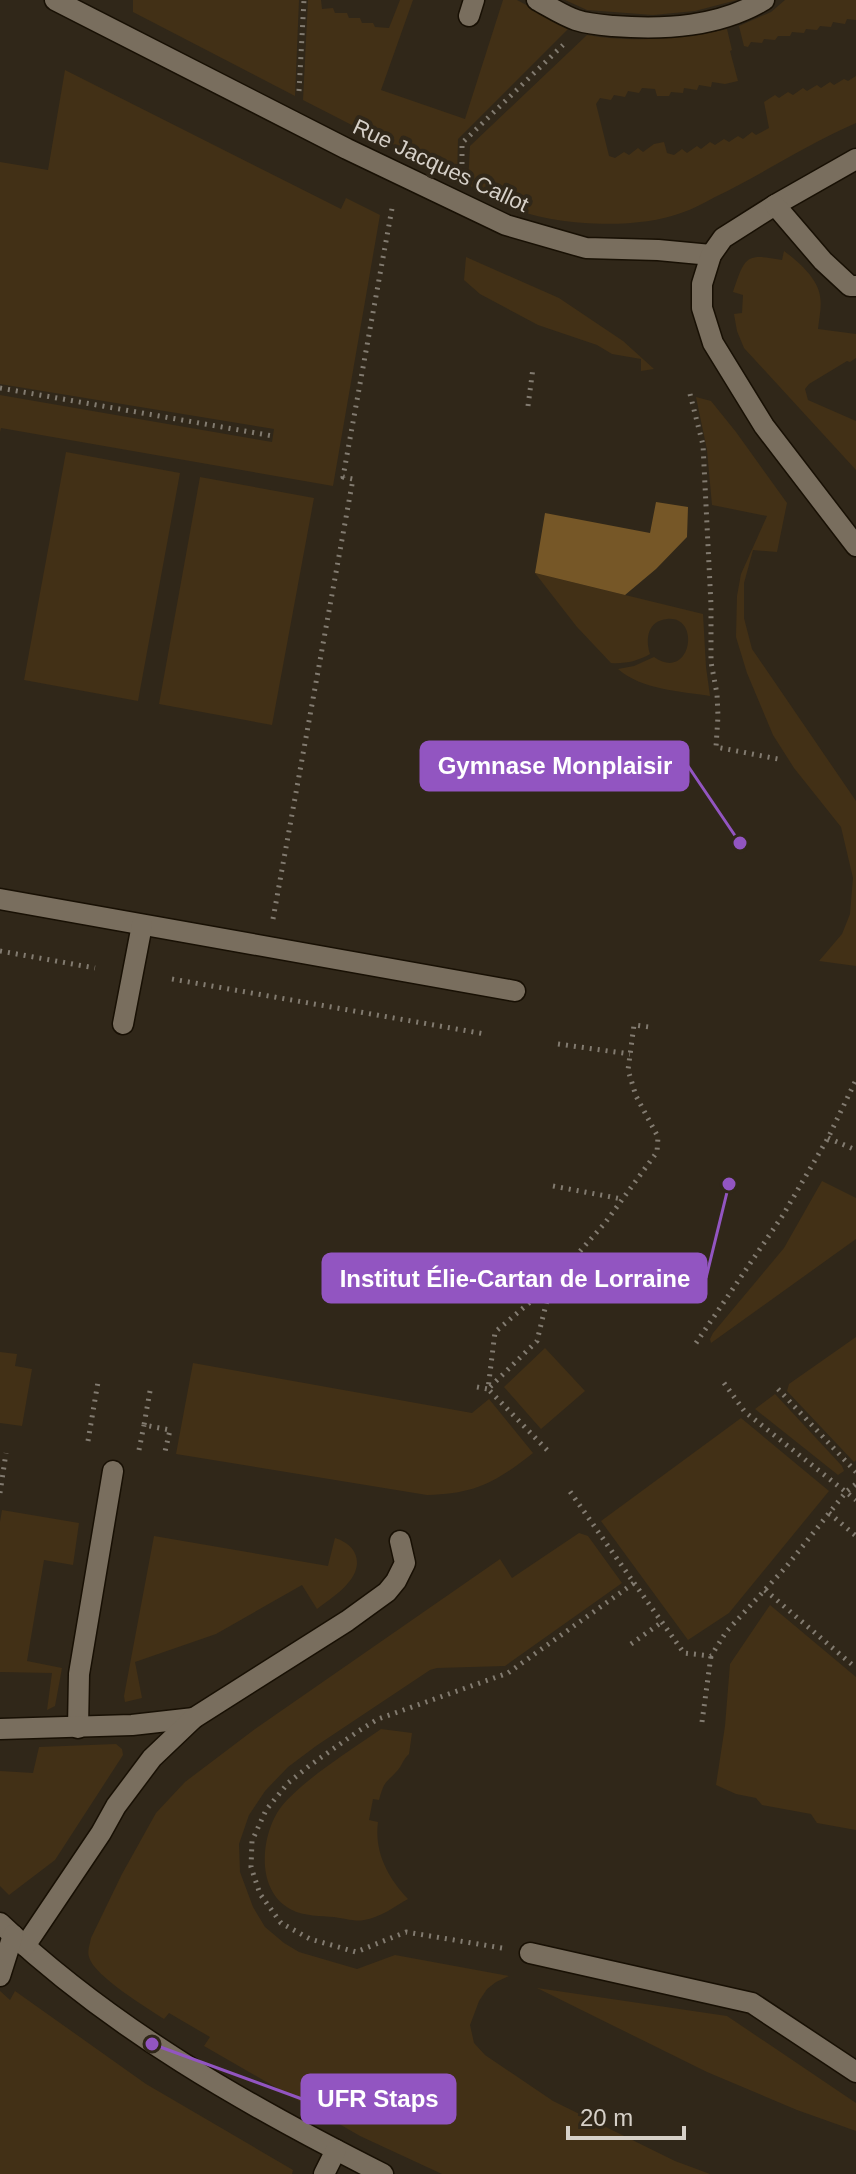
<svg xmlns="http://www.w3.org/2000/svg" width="856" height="2174" viewBox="0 0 856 2174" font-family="Arial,sans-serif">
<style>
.green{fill:#423016}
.forest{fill:#765727}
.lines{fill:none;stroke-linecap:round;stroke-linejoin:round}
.minor-casing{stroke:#181004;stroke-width:23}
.path{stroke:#827b70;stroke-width:5;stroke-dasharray:2 6;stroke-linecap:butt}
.minor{stroke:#796e5e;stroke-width:20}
.labels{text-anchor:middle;stroke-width:8;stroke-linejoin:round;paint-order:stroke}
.street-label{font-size:22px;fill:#d6d0c8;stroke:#302719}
.leader{fill:none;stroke:#9255c1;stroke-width:3}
.callout-dot{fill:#9255c1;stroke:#302719;stroke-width:3}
.callout{fill:#9255c1;stroke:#9255c1;stroke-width:3}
.callout-label{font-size:24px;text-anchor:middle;font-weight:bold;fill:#fff}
</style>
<rect width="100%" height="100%" fill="#302719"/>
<g class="green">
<path d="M133 0H299L295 96 133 12Z"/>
<path d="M308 0H321L322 9 333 8 335 13H347L349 18H360L362 23H373L375 27 389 28 400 0H413L381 90 465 119 503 0H517L569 28 458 139 457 179 303 100Z"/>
<path d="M565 0H737L695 11 653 15 587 10Z"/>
<path d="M785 0H856V20L847 19 845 24 833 22 831 27 820 26 817 30 806 29 804 33 792 32 790 36H778L775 40 764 39 762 43 751 42 748 47 744 46 739 26 771 12Z"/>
<path d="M727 29 732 50 730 51 738 81 725 84 712 82 711 87 699 85 697 90 684 88 683 93 671 92 669 96H657L655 89 642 88 639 93 628 91 625 97 614 95 611 100 600 98 596 104 609 156 615 158 624 152 629 155 638 148 643 152 654 144 664 142 667 153 674 155 682 149 687 153 697 146 701 149 710 142 715 145 724 139 729 142 738 136 743 139 752 132 756 135 769 128 764 102 775 95 779 98 788 92 793 95 803 88 807 91 817 85 821 88 830 82 834 85 844 79 848 81 856 76V123C807 144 763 174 715 197 704 203 693 209 681 213 636 230 556 226 512 208 497 202 482 192 468 185L470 146 587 35C633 43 682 39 727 29Z"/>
<path d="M65 70 341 209 346 198 380 215 333 486 1 428 0 432V395L272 442 274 429 0 384V162L48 170Z"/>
<path d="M784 251C798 261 818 279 820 296 822 307 819 319 818 329L856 334V358L850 362 847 361 809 384 805 389 808 400 856 421V470L744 348 737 331 734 314 742 313 743 295 733 292C745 257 745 253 782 260Z"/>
<path d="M466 257 559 298 623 341 654 369 641 371V359L612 354 597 345 538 325 480 294 464 280Z"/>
<path d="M696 397 711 401 736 432 787 503 777 552 753 550 744 583V618L752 649 856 801V966L819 961 842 934 850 914 853 878 841 827 794 768 773 735 747 673 736 637 737 596 741 574 767 516 712 505 707 450Z"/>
<path d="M66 452 180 473 138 701 24 680Z"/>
<path d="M200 477 314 498 272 725 159 704Z"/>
<path d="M535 573 703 614 706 667 710 696C680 691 642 690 618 669L634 666 654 657C691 683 702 615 667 619 648 621 645 638 650 654 638 661 625 664 611 663L577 627Z"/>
<path d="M822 1181 856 1198V1239L711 1343 710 1339 713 1333 784 1248Z"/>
<path d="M856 1337V1460L854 1462 787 1391 789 1384Z"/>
<path d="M545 1348 585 1391 541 1429 504 1387Z"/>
<path d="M0 1352 17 1354 15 1366 32 1369 22 1426 0 1423Z"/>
<path d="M193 1363 472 1413 489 1399 533 1453C496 1482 476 1494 427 1495L176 1454Z"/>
<path d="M775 1394 842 1466 844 1471 838 1475 755 1409Z"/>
<path d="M741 1418 829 1491 729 1613 688 1640 601 1521Z"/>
<path d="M2 1510 79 1523 73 1565 44 1560 27 1661 62 1668 55 1706 47 1710 52 1673 0 1672V1522Z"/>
<path d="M579 1533 588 1536 622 1583 505 1666 437 1668 430 1670 316 1746 288 1767 265 1791 249 1815 239 1844 240 1872 253 1907 265 1927 284 1943 299 1952 357 1969 395 1955 509 1976 496 1982 487 1989 479 2001 470 2025 474 2043 485 2055 553 2101 675 2161 710 2174H442L360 2136 204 2046 210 2037 169 2013 164 2019C147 2008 94 1976 89 1957 87 1951 90 1944 91 1938L122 1874 156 1813 185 1782 255 1729 500 1559 512 1578Z"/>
<path d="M154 1536 328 1566 335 1538C358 1545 364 1565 348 1583 340 1593 327 1601 317 1609L302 1585 216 1634 135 1662 142 1698 125 1702 124 1696Z"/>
<path d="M770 1605 856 1677V1830L817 1823 811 1814 762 1805 756 1798 736 1794 716 1785 725 1726 730 1664Z"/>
<path d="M381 1729 412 1733 409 1754C403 1759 402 1766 397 1771 384 1785 385 1780 379 1800L373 1799 369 1820 378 1822C374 1852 388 1878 408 1899 395 1906 380 1918 364 1920 355 1922 343 1918 334 1917 322 1916 303 1916 292 1910 257 1893 260 1842 277 1813 294 1785 353 1749 381 1729Z"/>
<path d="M116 1744 122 1749 123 1755 55 1860 9 1895 0 1886V1771L33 1773 39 1747Z"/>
<path d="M537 1988 727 2016 856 2103V2131L797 2110 707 2072Z"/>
<path d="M0 1991 10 2000 15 1991 146 2084 293 2170 292 2174H0Z"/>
</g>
<path class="forest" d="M656 502 688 507 687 537 656 569 625 595 535 573 545 513 650 533Z"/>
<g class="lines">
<defs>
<g id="minor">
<path d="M55 0 347 149 506 225 586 248 658 250 711 255"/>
<path d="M537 0C550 7 562 15 576 20 588 24 601 25 613 26 665 30 719 27 764 0"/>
<path d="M469 16 474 0"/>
<path d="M856 159 775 205 723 238 711 255 702 284V308L713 343 764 426 856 546"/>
<path d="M775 205 823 261 850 286H856"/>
<path d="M0 899 515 991"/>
<path d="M123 1024 142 925"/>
<path d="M78 1728 79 1674 113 1471"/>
<path d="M0 1729 132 1725 194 1718"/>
<path d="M0 1923C112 2029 246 2105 383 2174"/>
<path d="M25 1946 101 1833 116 1806 152 1758 194 1718 347 1621 387 1592 396 1581 405 1563 400 1541"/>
<path d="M530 1953 752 2003 856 2072"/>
<path d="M0 1976 13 1935"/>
<path d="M324 2174 336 2150"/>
</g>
</defs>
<use href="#minor" class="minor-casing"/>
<g class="path">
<path d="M299 91 304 0"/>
<path d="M462 172V143L563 45"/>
<path d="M0 388 273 436"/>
<path d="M690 394 703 445 711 605V662L717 694 718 716 716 747 778 759"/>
<path d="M528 406 533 368"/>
<path d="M273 919 353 479 343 477 393 203"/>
<path d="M0 951 95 968"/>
<path d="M172 979 485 1034"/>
<path d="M558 1044 630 1054"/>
<path d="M828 1138 856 1150"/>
<path d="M553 1186 622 1199"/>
<path d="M696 1343 783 1215 828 1138 855 1082"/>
<path d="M724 1383 745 1412 856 1500"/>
<path d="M477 1387 488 1389 495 1332 549 1286"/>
<path d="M778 1389 856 1472"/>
<path d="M150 1391 144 1425 170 1430 164 1456"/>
<path d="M88 1441 98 1382"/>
<path d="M139 1450 144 1425"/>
<path d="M547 1450 488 1389 537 1341 551 1284 605 1223 657 1152 658 1137 636 1096 628 1070 634 1025 649 1027"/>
<path d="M0 1493 6 1453"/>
<path d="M829 1513 856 1536"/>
<path d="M634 1583 684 1653 711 1656 726 1632 786 1567 846 1492 856 1484"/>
<path d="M765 1590 856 1668"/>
<path d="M631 1644 662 1622"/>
<path d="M702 1722 711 1656"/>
<path d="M502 1948 406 1932 356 1952 310 1939 281 1923 260 1894 251 1867 252 1841 266 1810 288 1783 309 1766 357 1732 378 1719 508 1673 634 1583 569 1490"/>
</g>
<use href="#minor" class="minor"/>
</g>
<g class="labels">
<g class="street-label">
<text transform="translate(441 165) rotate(25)" y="8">Rue Jacques Callot</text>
</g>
</g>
<path class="leader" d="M740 843L688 766M729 1184L706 1278M152 2044L302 2099"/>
<g class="callout-dot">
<circle cx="740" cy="843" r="8"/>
<circle cx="729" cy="1184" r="8"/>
<circle cx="152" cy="2044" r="8"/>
</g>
<g class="callout">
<rect x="421" y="742" width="267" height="48" rx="8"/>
<rect x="323" y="1254" width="383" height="48" rx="8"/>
<rect x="302" y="2075" width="153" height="48" rx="8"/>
</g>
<g class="callout-label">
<text x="555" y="774">Gymnase Monplaisir</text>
<text x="515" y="1287">Institut Élie-Cartan de Lorraine</text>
<text x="378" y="2107">UFR Staps</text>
</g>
<path d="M568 2126v12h116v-12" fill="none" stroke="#d6d0c8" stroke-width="4"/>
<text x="580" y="2126" font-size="24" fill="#d6d0c8" stroke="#302719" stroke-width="6" paint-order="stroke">20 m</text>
</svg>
